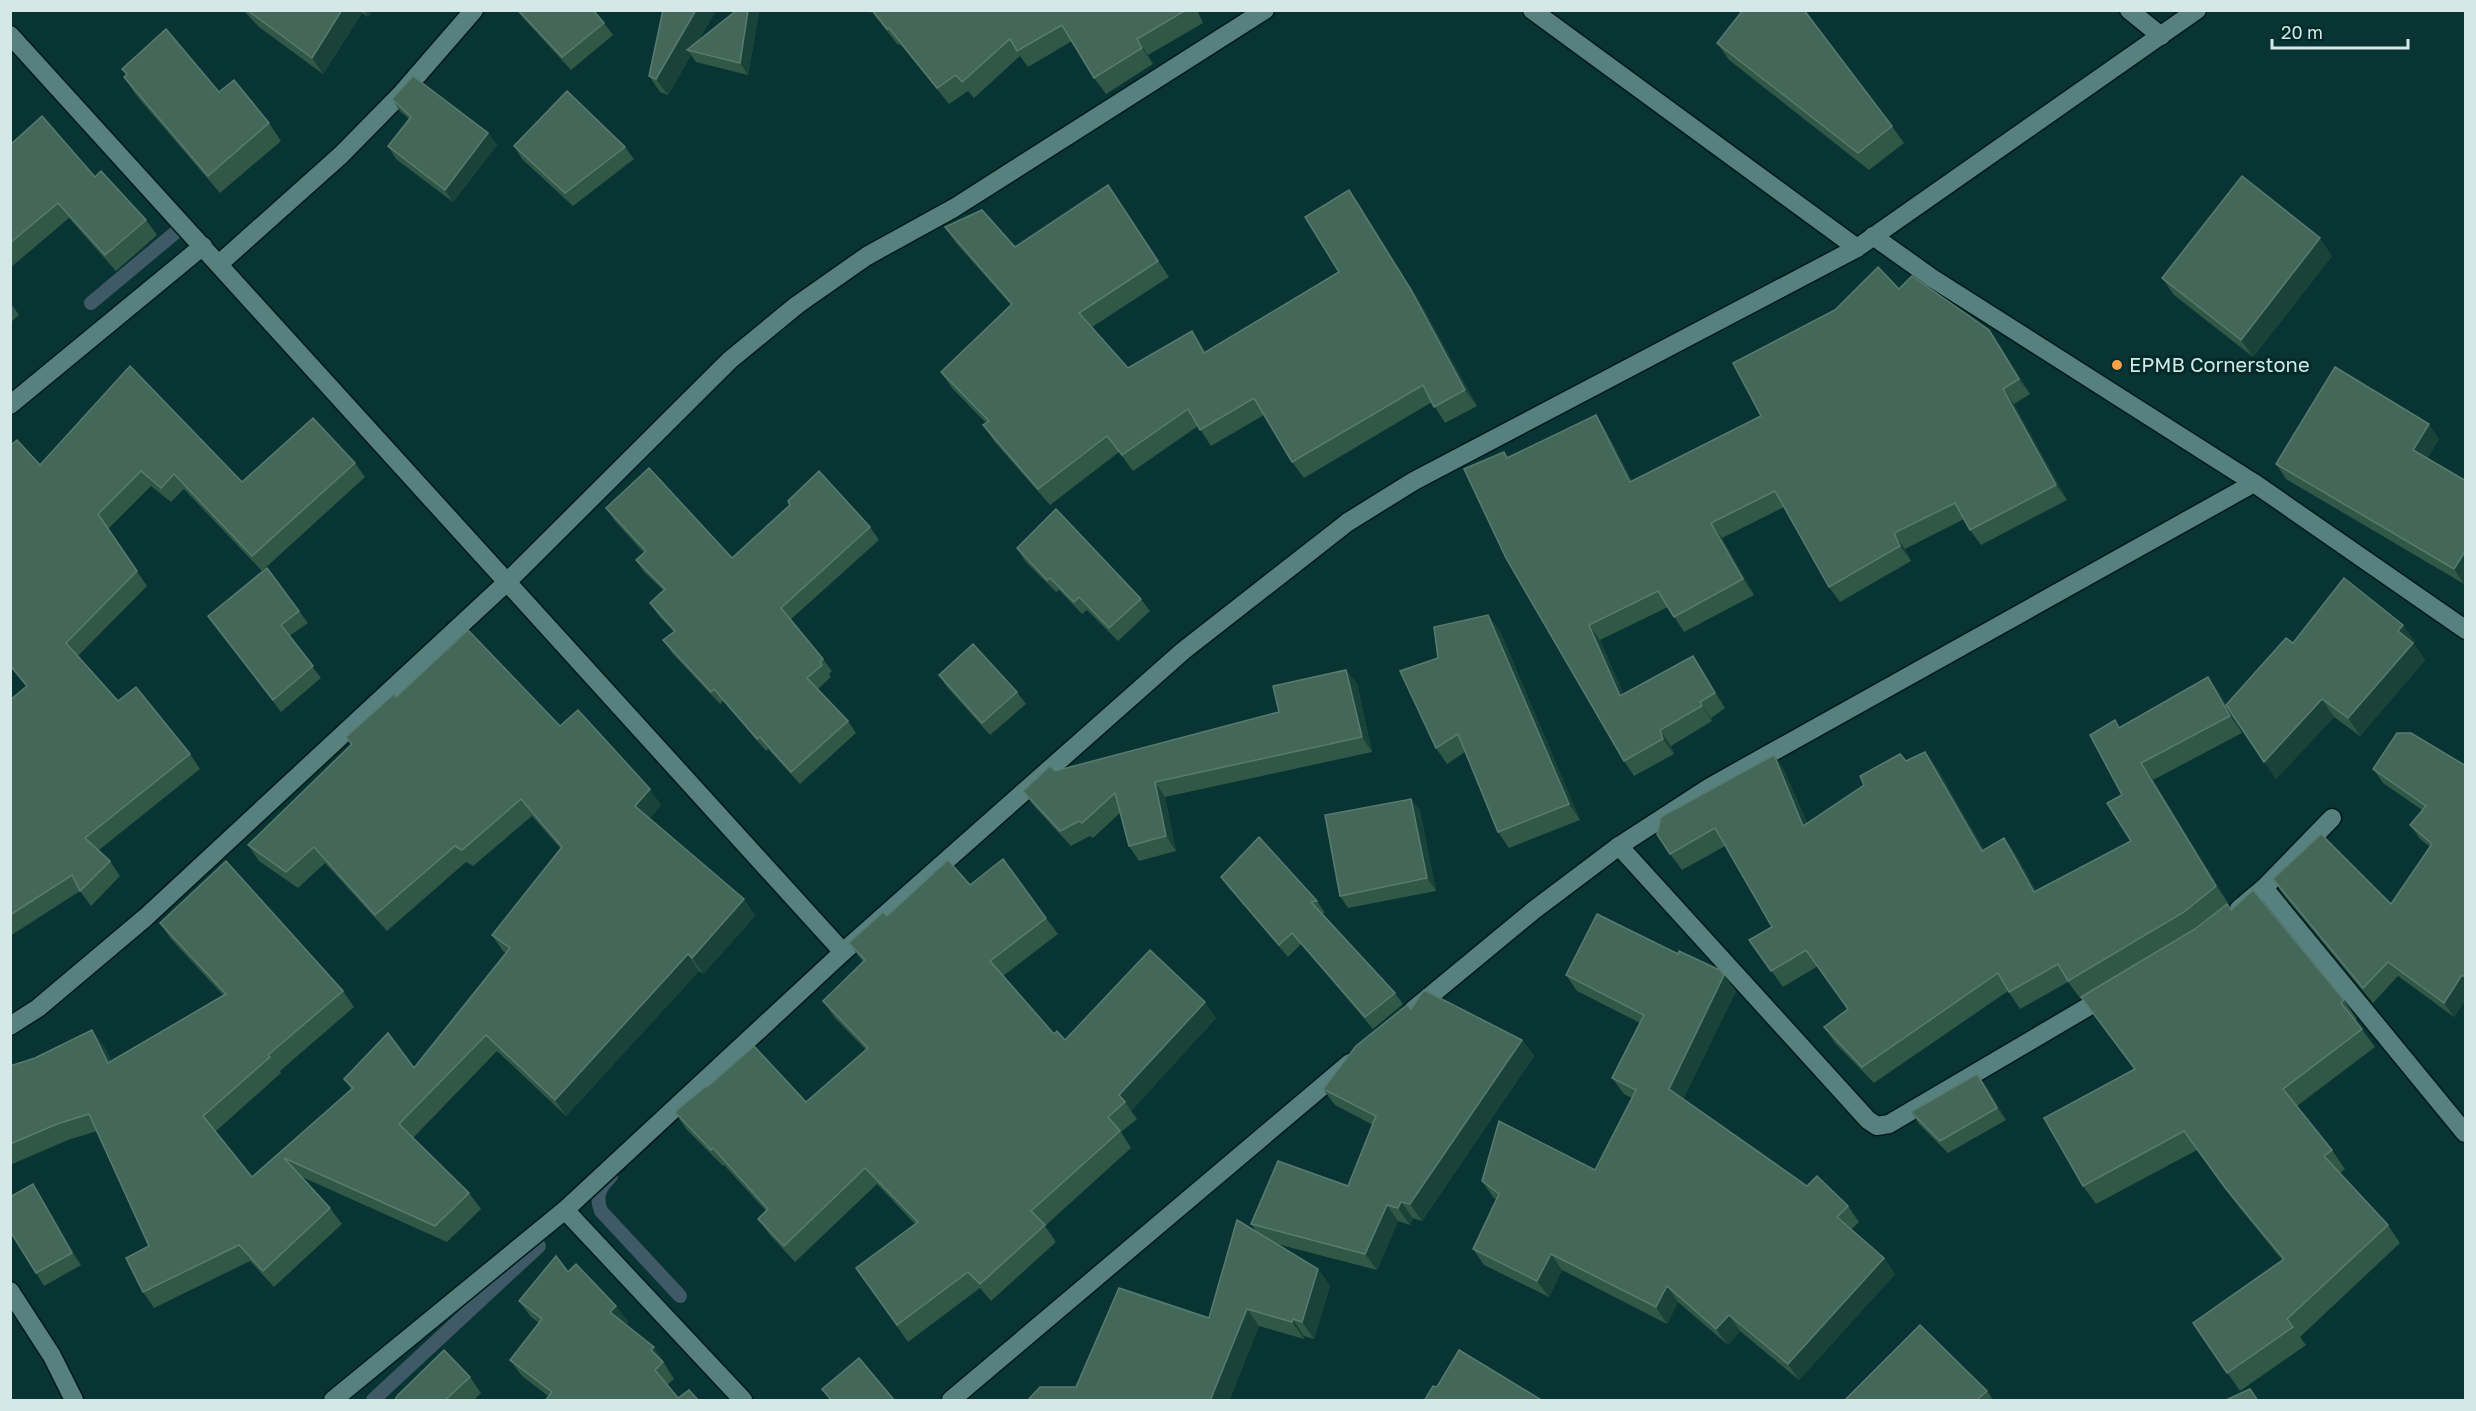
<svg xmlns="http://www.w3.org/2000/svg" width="2476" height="1411" viewBox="0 0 2476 1411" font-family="'Golos Text',sans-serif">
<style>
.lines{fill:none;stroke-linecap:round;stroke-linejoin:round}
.stream{stroke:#405966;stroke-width:14}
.minor-casing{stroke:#001b1a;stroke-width:21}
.minor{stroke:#57817e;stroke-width:18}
.wall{fill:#315747}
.shaded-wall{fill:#194338}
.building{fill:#436758;stroke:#5a7b6f;stroke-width:1.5}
.poi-dot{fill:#f7a148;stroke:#002b29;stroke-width:2}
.labels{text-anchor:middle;stroke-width:6;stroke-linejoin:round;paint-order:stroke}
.poi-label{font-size:20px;fill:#d4e9e7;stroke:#002b29;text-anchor:start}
</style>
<rect width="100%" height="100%" fill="#083533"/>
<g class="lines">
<g class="stream">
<path d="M91 303 176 232"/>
<path d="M611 1176C600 1187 595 1196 601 1211L680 1296"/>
<path d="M373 1400 539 1246"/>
</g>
<defs>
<g id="minor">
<path d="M1532 10 1857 248"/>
<path d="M2129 10 2161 36"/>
<path d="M10 35 843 952"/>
<path d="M1873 236 1932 278 2254 483 2466 630"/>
<path d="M219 264 341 155 402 93 474 10"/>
<path d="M10 405 203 246"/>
<path d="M1619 846 1868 1120 1877 1126 1889 1124 2108 995"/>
<path d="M2264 888 2465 1133"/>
<path d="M2239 909 2264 888 2332 818"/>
<path d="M1413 1010 1534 910 1619 846 1710 787 2254 483"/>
<path d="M10 1026 38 1008 146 917 507 582 730 360 797 305 867 256 954 208 1265 10"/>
<path d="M565 1210 743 1400"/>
<path d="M10 1291 52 1356 74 1400"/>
<path d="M333 1400 565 1210 843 952 1183 651 1348 522 1414 481 1857 248 2197 10"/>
<path d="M951 1400 1350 1063"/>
</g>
</defs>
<use href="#minor" class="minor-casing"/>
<use href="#minor" class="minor"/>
</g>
<g class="wall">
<path d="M243 10H372L368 17 362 13 323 74 259 27Z"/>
<path d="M516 10H593L604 23 613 35 571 70Z"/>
<path d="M663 10H716L699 40 737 10H757L759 12 748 75 696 62 691 55 668 95 660 92 649 76Z"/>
<path d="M869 10H1197L1203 23 1148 55 1153 64 1106 94 1094 78 1072 41 1028 67 1020 56 974 98 968 91 949 104 900 44 898 45 872 12 870 13Z"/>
<path d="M1717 43 1892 126 1904 143 1869 170 1729 60Z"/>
<path d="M122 69 219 92 269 123 281 141 220 193 136 95 124 77 126 74Z"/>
<path d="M392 99 488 133 497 145 453 202 396 159 388 146 409 119 400 111Z"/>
<path d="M10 145 95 177 146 220 157 235 116 271 69 218 10 268Z"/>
<path d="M514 146 625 147 634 159 573 206 522 159Z"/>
<path d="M1119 201 1169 277 1092 327 1128 368 1192 331 1206 352 1339 272 1360 206 1422 306 1477 406 1445 423 1432 402 1304 478 1292 462 1264 415 1211 446 1198 426 1133 471 1119 452 1050 505 994 441 983 425 986 423 952 388 941 372 1011 305 956 243 945 227 1015 247Z"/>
<path d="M2332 256 2253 357 2174 295 2162 278Z"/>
<path d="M1899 289 2000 346 2030 394 2014 404 2067 500 1981 545 1970 530 1964 519 1905 549 1911 561 1840 602 1829 587 1784 507 1722 538 1754 595 1684 632 1668 607 1600 640 1623 694 1693 656 1703 671 1725 708 1711 718 1712 721 1671 746 1674 754 1634 776 1624 761 1504 452 1508 457 1596 415 1606 431 1632 481 1761 416Z"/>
<path d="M10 302 19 315 10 323Z"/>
<path d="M130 366 242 482 355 463 365 477 262 571 184 489 171 502 151 486 108 529 147 586 78 656 118 701 190 754 200 769 99 850 110 861 120 876 91 906 80 891 10 936V700L26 686 10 667V446L40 465Z"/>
<path d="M2439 439 2427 458 2466 481V582L2464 584 2286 479 2276 464Z"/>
<path d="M606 508 732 558 870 527 879 540 790 620 823 659 832 671 829 674 831 677 818 689 848 721 856 733 800 784 768 749 766 751 723 701 720 704 672 653 663 640 674 632 659 616 650 603 664 591 644 572 636 560 644 553 615 521Z"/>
<path d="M1017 548 1141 599 1150 611 1118 641 1087 610 1082 614 1059 590 1056 592 1025 561Z"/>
<path d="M267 568 308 623 289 636 321 678 281 712 208 616Z"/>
<path d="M2403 625 2415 642 2414 644 2425 660 2360 736 2334 717 2276 779 2229 709 2242 733 2153 780 2228 903 2196 929 2080 998 2068 982 2020 1009 2008 991 1874 1083 1835 1043 1824 1027 1848 1009 1818 966 1783 987 1749 940 1772 927 1725 846 1682 870 1670 854 1774 755 1785 772 1807 823 1906 761 1937 768 1984 850 2004 838 2016 855 2036 891 2131 841 2122 795 2120 727 2208 677 2220 694 2226 705 2293 643Z"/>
<path d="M1500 631 1580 820 1509 848 1498 832 1465 752 1447 764 1436 748 1438 658Z"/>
<path d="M1346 670 1357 684 1372 752 1165 797 1176 851 1139 861 1129 846 1120 813 1093 838 1090 836 1071 846 1034 806 1023 791 1055 771 1279 712Z"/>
<path d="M939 675 1017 692 1026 704 990 735 947 687Z"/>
<path d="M396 697 560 726 661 805 649 819 744 899 755 916 703 974 699 971 566 1116 497 1051 413 1138 469 1193 481 1209 447 1242 302 1177 330 1208 342 1224 274 1287 250 1261 154 1308 143 1292 149 1246 97 1131 68 1140 10 1165V1066L104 1046 111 1061 223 995 171 939 160 923 343 991 354 1007 280 1071 281 1073 215 1132 252 1177 351 1089 344 1079 414 1068 506 953 503 951 492 935 561 849 532 816 473 866 466 862 387 931 325 863 298 888 259 861 248 845 351 745 346 737Z"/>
<path d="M2466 766V999L2454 1017 2398 976 2373 1003 2282 893 2273 879 2391 904 2430 847 2420 839 2410 825 2422 810 2383 783 2373 769Z"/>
<path d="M1411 799 1420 811 1436 891 1348 908 1340 896Z"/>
<path d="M1221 877 1317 901 1325 913H1322L1395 993 1403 1004 1373 1029 1301 944 1288 957 1229 888Z"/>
<path d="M970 885 1046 918 1058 934 1003 976 1054 1034 1065 1040 1216 1018 1131 1111 1137 1119 1121 1132 1131 1148 1045 1226 1056 1242 991 1301 980 1288 908 1342 856 1268 915 1224 877 1184 795 1262 770 1235 758 1219 766 1211 724 1165 723 1166 686 1129 675 1112 707 1087 806 1102 866 1050 835 1018 823 1001 863 962 849 943 887 916Z"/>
<path d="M2231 910 2344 1000 2357 1019 2355 1020 2375 1047 2297 1106 2332 1150 2345 1169 2340 1173 2388 1225 2400 1243 2300 1337 2306 1345 2240 1391 2193 1323 2282 1260 2239 1207 2197 1150 2096 1204 2083 1186 2134 1069 2081 997Z"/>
<path d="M1566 975 1736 991 1683 1099 1807 1186 1848 1206 1859 1222 1851 1230 1884 1258 1895 1274 1799 1380 1740 1331 1728 1345 1678 1302 1667 1324 1562 1270 1549 1297 1484 1265 1473 1249 1497 1200 1493 1197 1482 1181 1595 1170 1632 1098 1624 1094 1612 1078 1640 1023 1577 991Z"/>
<path d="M1411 1009 1522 1040 1534 1056 1422 1221 1413 1218 1410 1225 1398 1221 1377 1270 1277 1244 1318 1269 1330 1286 1314 1339 1304 1336V1339L1259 1326 1229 1401H1027L1076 1387 1209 1318 1257 1232 1251 1224 1348 1186 1373 1125 1335 1105 1323 1089Z"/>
<path d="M1986 1086 2006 1120 1948 1153 1919 1124 1911 1112Z"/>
<path d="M41 1197 81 1265 44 1286 36 1273Z"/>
<path d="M568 1272 616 1306 628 1322 625 1324 654 1347 674 1379 667 1385 678 1398 548 1396 522 1376 510 1360 539 1323 531 1317 519 1301Z"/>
<path d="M470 1377 481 1393 473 1401H394Z"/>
<path d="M1987 1391 1994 1401H1844Z"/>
</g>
<g class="shaded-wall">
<path d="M342 10H361L362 13 323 74 312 58Z"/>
<path d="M363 10H372L368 17Z"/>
<path d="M696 10H716L693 51 687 50 691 55 668 95 656 79Z"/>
<path d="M748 10H757L759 12 748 75 740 63Z"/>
<path d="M1137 39 1148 55 1153 64 1142 48Z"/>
<path d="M488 133 497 145 453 202 445 190Z"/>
<path d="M1349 190 1360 206 1422 306 1477 406 1465 390Z"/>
<path d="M2320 238 2332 256 2253 357 2241 340Z"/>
<path d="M1989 330 2000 346 2030 394 2019 379Z"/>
<path d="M1192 331 1203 347 1216 369 1204 353Z"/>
<path d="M2003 389 2014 404 2067 500 2056 485Z"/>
<path d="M1596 415 1606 431 1640 497 1630 482Z"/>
<path d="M2429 424 2439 439 2423 465 2413 450Z"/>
<path d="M1711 523 1722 538 1754 595 1743 579Z"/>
<path d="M1894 533 1905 549 1911 561 1900 546Z"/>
<path d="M2466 550V582L2464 584 2454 569Z"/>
<path d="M1488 615 1500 631 1580 820 1569 804Z"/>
<path d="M1589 625 1600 640 1631 711 1620 696Z"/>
<path d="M2403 625 2415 642 2414 644 2425 660 2360 736 2348 718 2398 631Z"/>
<path d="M1693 656 1703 671 1725 708 1715 693Z"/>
<path d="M1346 670 1357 684 1372 752 1362 737Z"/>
<path d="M2208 677 2220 694 2242 733 2230 716Z"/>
<path d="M2322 699 2334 717 2276 779 2264 762Z"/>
<path d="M1700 702 1711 718 1712 721 1702 706Z"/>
<path d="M1660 730 1671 746 1674 754 1663 739Z"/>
<path d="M1925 752 1937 768 1994 867 1982 851Z"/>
<path d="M1774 755 1785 772 1815 843 1803 826Z"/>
<path d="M2141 763 2153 780 2228 903 2216 886Z"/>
<path d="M1155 782 1165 797 1176 851 1166 836Z"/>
<path d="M650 789 661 805 646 823 635 806Z"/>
<path d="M1411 799 1420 811 1436 891 1427 878Z"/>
<path d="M2004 838 2016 855 2046 909 2034 892Z"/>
<path d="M744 899 755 916 703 974 692 958Z"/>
<path d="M688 954 699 971 566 1116 555 1100Z"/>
<path d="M1724 975 1736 991 1680 1105 1669 1089Z"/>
<path d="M2462 975 2466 980V999L2454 1017 2444 1003Z"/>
<path d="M1205 1002 1216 1018 1131 1111 1125 1102 1119 1095Z"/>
<path d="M92 1030 104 1046 119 1079 108 1063Z"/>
<path d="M1522 1040 1534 1056 1422 1221 1410 1204Z"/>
<path d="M1977 1074 1986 1086 2006 1120 1997 1108Z"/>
<path d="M33 1184 41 1197 81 1265 72 1253Z"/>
<path d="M1401 1202 1413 1218 1410 1225 1398 1208Z"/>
<path d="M1387 1205 1398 1221 1377 1270 1365 1254Z"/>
<path d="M1551 1254 1562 1270 1549 1297 1537 1281Z"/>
<path d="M1884 1258 1895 1274 1799 1380 1788 1364Z"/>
<path d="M1318 1269 1330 1286 1314 1339 1302 1322Z"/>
<path d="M1667 1286 1678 1302 1667 1324 1656 1307Z"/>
<path d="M616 1306 628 1322 622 1328 610 1312Z"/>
<path d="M1247 1309 1259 1326 1229 1401H1210Z"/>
<path d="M1729 1315 1740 1331 1728 1345 1716 1329Z"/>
<path d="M1293 1319 1304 1336V1339L1292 1322Z"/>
<path d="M654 1347 665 1364H664L651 1350Z"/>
</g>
<g class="building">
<path d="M247 10H342L312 58Z"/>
<path d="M518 10H593L604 23 562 57Z"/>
<path d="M663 10H696L656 79 649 76Z"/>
<path d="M737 10H748L740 63 687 50Z"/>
<path d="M872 10H1186L1137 39 1142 48 1094 78 1062 25 1017 51 1010 39 962 82 956 75 937 88 889 28 887 29Z"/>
<path d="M1743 10H1804L1892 126 1858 153 1717 43Z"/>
<path d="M166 29 219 92 234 80 269 123 208 176 124 77 127 74 122 69Z"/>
<path d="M413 76 488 133 445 190 388 146 411 117 392 99Z"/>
<path d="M567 91 625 147 565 193 514 146Z"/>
<path d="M42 116 95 177 101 171 146 220 105 255 58 203 10 243V145Z"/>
<path d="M2242 176 2320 238 2241 340 2162 278Z"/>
<path d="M1108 185 1158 261 1079 313 1128 368 1192 331 1204 353 1339 272 1305 217 1349 190 1411 290 1465 390 1434 407 1423 385 1292 462 1254 398 1200 430 1188 409 1122 455 1107 436 1038 489 983 425 989 421 941 372 1012 304 945 227 982 210 1015 247Z"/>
<path d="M1878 267 1899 289 1912 276 1989 330 2019 379 2003 389 2056 485 1970 530 1955 503 1894 533 1900 546 1829 587 1775 491 1711 523 1743 579 1674 617 1658 591 1589 625 1620 696 1693 656 1715 693 1700 702 1702 706 1660 730 1663 739 1624 761 1506 558 1464 469 1504 452 1507 458 1596 415 1630 482 1761 416 1733 363 1835 310Z"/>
<path d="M130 366 242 482 313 418 355 463 252 556 174 474 161 488 141 471 98 514 137 571 66 643 118 701 136 687 190 754 85 838 110 861 80 891 72 875 10 915V700L27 686 10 665V446L17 440 40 465Z"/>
<path d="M2335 367 2429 424 2413 450 2466 481V550L2454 569 2276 464Z"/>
<path d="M649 468 732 558 790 505 788 501 819 471 870 527 781 608 823 659 820 662 822 665 807 678 848 721 791 772 760 737 757 739 714 689 711 692 663 640 675 631 650 603 665 589 636 560 646 551 606 508Z"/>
<path d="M1056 509 1141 599 1109 628 1079 597 1074 602 1050 578 1047 580 1017 548Z"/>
<path d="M267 568 299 611 281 625 313 666 273 700 208 616Z"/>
<path d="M2344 578 2403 625 2398 631 2413 643 2348 718 2322 699 2264 762 2226 705 2286 638 2293 643Z"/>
<path d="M1488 615 1569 804 1498 832 1458 734 1436 748 1400 671 1438 658 1434 627Z"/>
<path d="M468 630 560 726 578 710 650 789 635 806 744 899 692 958 688 954 555 1100 486 1035 399 1124 469 1193 435 1226 284 1158 330 1208 263 1271 239 1245 143 1292 126 1258 149 1246 89 1114 57 1124 10 1144V1066L35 1058 92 1030 108 1063 226 994 160 923 226 861 343 991 268 1055 270 1057 203 1116 252 1177 353 1088 344 1079 388 1033 414 1068 510 948 492 935 562 847 521 799 462 850 455 846 375 915 314 847 286 872 248 845 352 744 346 737 394 694 396 697Z"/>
<path d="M973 644 1017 692 982 723 939 675Z"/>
<path d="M1346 670 1362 737 1155 782 1166 836 1129 846 1115 793 1082 823 1079 821 1060 831 1023 791 1050 766 1055 771 1279 712 1273 686Z"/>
<path d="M2208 677 2230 716 2141 763 2216 886 2184 912 2068 981 2058 964 2009 992 1998 973 1862 1067 1824 1027 1848 1009 1806 950 1771 971 1749 940 1772 927 1715 828 1670 854 1657 834 1661 817 1774 755 1803 826 1864 785 1860 776 1900 754 1906 761 1925 752 1982 851 2004 838 2034 892 2131 841 2107 803 2122 795 2090 735 2115 720 2119 728Z"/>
<path d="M2397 733H2411L2466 766V978L2462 975 2444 1003 2388 962 2363 988 2273 879 2321 834 2391 904 2432 844 2410 825 2426 806 2373 769Z"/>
<path d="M1411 799 1427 878 1340 896 1325 815Z"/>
<path d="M1259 837 1317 901 1311 902 1395 993 1365 1017 1292 933 1279 945 1221 877Z"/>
<path d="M1003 859 1046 918 990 961 1054 1034 1057 1031 1065 1040 1150 950 1205 1002 1119 1095 1125 1102 1108 1117 1120 1131 1031 1211 1045 1225 980 1284 968 1272 897 1325 856 1268 918 1222 865 1168 784 1246 758 1219 768 1209 713 1148 711 1150 675 1112 706 1086 707 1087 754 1046 806 1102 868 1048 823 1001 865 960 849 943 883 912 887 916 948 860 970 885Z"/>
<path d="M2253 890 2344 1000 2341 1003 2362 1029 2283 1089 2332 1150 2324 1156 2388 1225 2287 1319 2293 1327 2227 1373 2193 1323 2284 1259 2226 1189 2184 1131 2083 1186 2044 1118 2135 1069 2081 997 2195 929 2227 904 2231 910Z"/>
<path d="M1597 914 1678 954 1679 951 1720 970 1724 975 1669 1089 1807 1186 1817 1176 1848 1206 1837 1217 1884 1258 1788 1364 1729 1315 1716 1329 1667 1286 1656 1307 1551 1254 1537 1281 1473 1249 1499 1194 1482 1181 1499 1121 1595 1170 1636 1090 1612 1078 1644 1015 1566 975Z"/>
<path d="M1424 990 1522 1040 1410 1204 1401 1202 1398 1208 1387 1205 1365 1254 1251 1224 1278 1161 1348 1186 1376 1116 1323 1089 1356 1046 1407 1005 1411 1009Z"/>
<path d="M1977 1074 1997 1108 1940 1141 1911 1112Z"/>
<path d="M33 1184 72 1253 36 1273 10 1231V1197Z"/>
<path d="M1237 1220 1318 1269 1302 1322 1293 1319 1292 1322 1247 1309 1210 1401H1027L1040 1387H1076L1119 1288 1209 1318Z"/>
<path d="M556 1256 568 1272 576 1264 616 1306 610 1312 654 1347 651 1350 663 1362 655 1370 678 1398 689 1390 699 1401H545L552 1392 510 1360 542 1319 519 1301Z"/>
<path d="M1920 1325 1987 1391 1978 1399 1979 1401H1844Z"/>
<path d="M444 1350 470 1377 444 1401H394L398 1395Z"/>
<path d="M1459 1350 1543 1401H1424L1433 1386 1437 1387Z"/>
<path d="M859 1358 895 1401H832L822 1389Z"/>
<path d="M2250 1389 2258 1401H2224Z"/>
</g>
<circle class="poi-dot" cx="2117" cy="365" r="6"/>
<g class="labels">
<g class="poi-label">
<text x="2129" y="372">EPMB Cornerstone</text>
</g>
</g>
<rect width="2476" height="1411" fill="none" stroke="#d4e9e7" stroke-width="24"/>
<path d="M2272 39v9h136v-9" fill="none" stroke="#d4e9e7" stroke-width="3"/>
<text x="2281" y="39" font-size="18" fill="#d4e9e7" stroke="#002b29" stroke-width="4.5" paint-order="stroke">20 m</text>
</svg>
